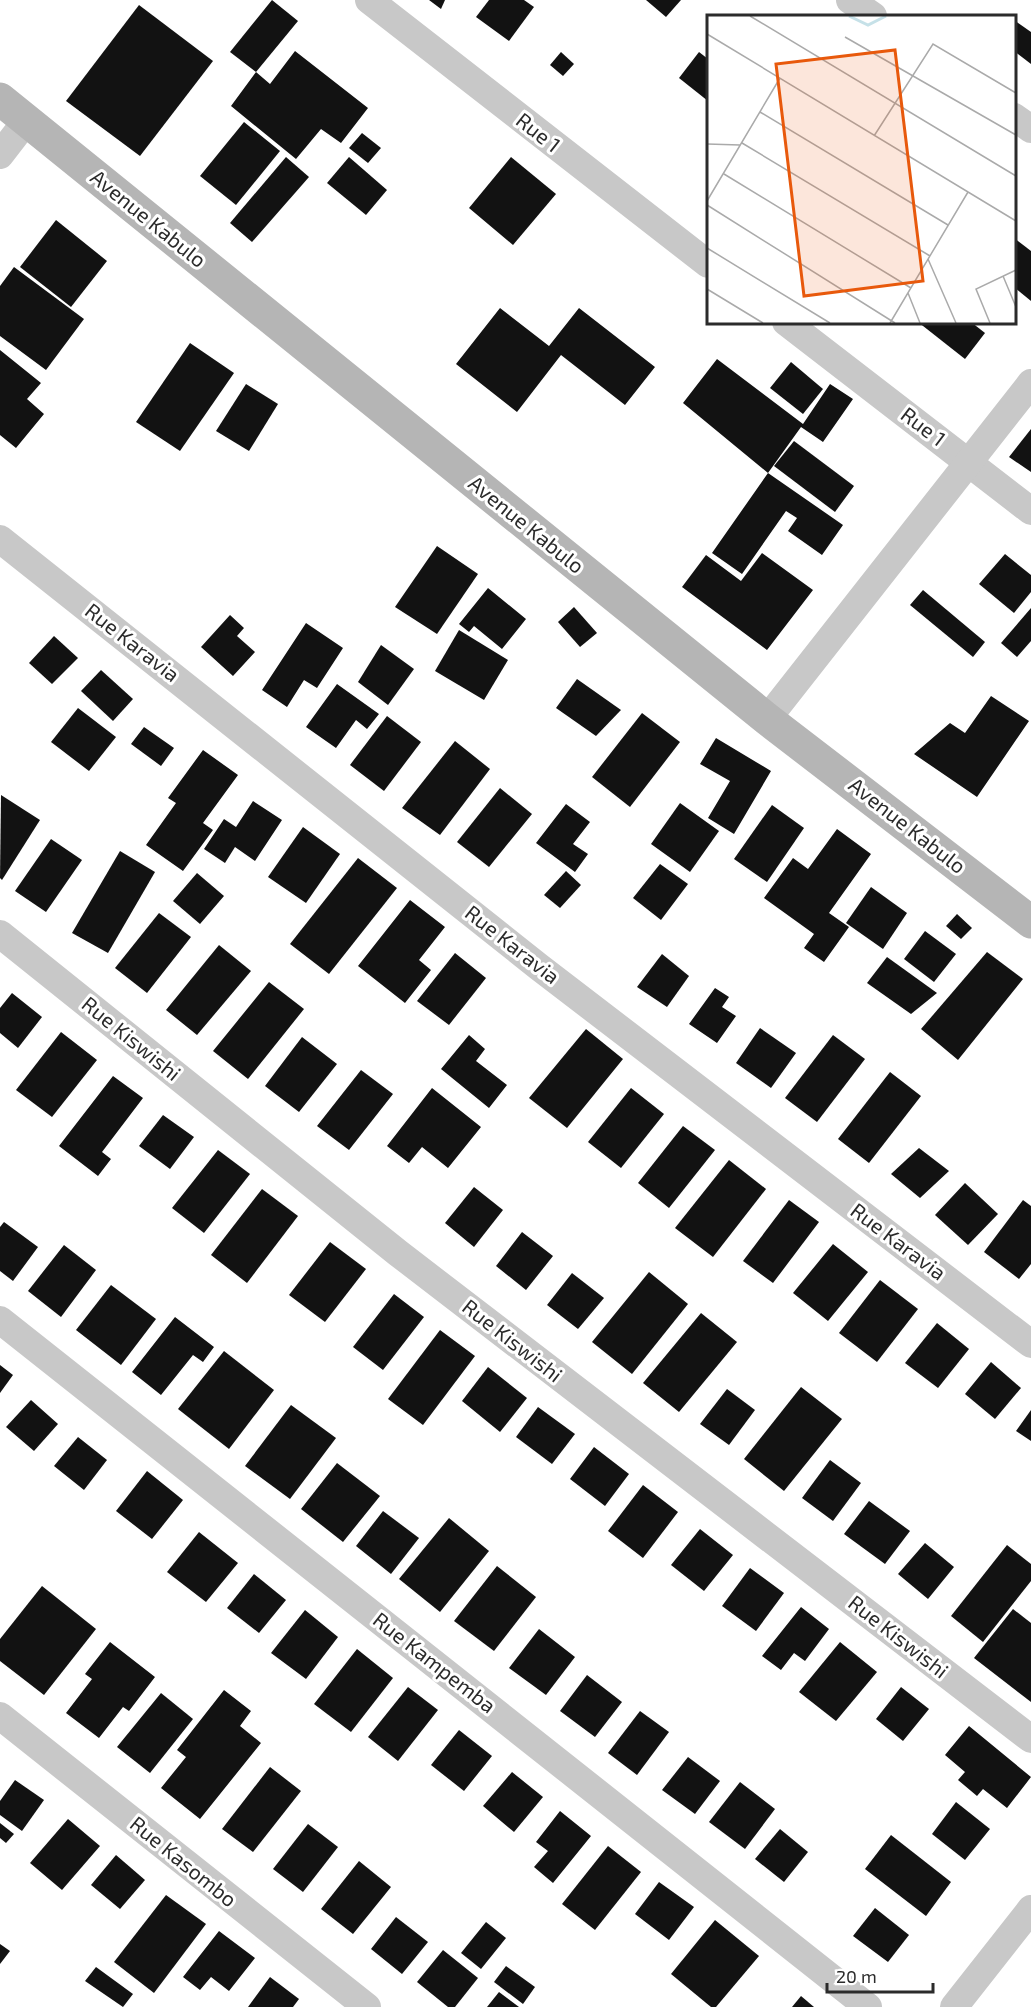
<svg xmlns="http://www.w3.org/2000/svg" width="1031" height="2007" viewBox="0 0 1031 2007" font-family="'Exo 2',sans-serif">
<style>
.building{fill:#121212}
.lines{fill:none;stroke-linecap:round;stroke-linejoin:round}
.street{stroke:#c8c8c8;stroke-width:28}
.secondary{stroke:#b5b5b5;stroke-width:33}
.labels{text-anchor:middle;stroke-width:6;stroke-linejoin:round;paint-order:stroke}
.street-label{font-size:21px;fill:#2b2b2b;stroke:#fff}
.inset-river{fill:none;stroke:#c6e1e8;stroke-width:3}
.inset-road{fill:none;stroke:#aaa;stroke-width:1.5}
.view{fill:#e8590c;fill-opacity:0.15;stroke:#e8590c;stroke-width:3}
.inset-edge{fill:none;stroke:#2b2b2b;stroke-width:3}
</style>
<rect width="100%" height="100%" fill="#fff"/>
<g class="building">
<path d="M272 0 298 21 256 72 230 52Z"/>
<path d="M429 0H445L441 9Z"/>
<path d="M489 0H524L534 7 509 41 476 17Z"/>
<path d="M646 0H681L666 17Z"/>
<path d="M139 5 213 61 140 156 66 101Z"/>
<path d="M1014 20 1031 32V64L1014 51Z"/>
<path d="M295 51 368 108 341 143 321 129 296 159 231 106 256 72 270 84Z"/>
<path d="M561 52 574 64 563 76 550 65Z"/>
<path d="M699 52 708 59V101L679 78Z"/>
<path d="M244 122 280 151 236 205 200 176Z"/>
<path d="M362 133 381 148 368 163 349 148Z"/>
<path d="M286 157 309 177 252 242 230 223Z"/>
<path d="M349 157 387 190 366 215 327 183Z"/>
<path d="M511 157 556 194 513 245 469 208Z"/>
<path d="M56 220 107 261 71 307 20 267Z"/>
<path d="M1014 238 1031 251V301L1014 287Z"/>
<path d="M14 267 84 319 46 370 0 336V286Z"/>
<path d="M500 308 549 346 579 308 655 367 625 405 561 355 517 412 456 364Z"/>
<path d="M918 322H971L985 333 965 359Z"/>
<path d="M190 343 234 373 180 451 136 422Z"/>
<path d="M0 350 41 383 27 399 44 414 16 448 0 435Z"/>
<path d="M717 359 803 424 830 384 853 399 823 442 801 427 768 473 843 525 822 555 788 531 797 518 786 511 742 574 712 553 768 473 683 403Z"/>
<path d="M791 362 823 389 803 414 770 388Z"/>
<path d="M246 384 278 404 249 451 216 431Z"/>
<path d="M1031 429V472L1009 457Z"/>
<path d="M794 441 854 486 835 512 774 466Z"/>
<path d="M437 546 478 574 437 634 395 607Z"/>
<path d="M762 553 813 590 767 650 682 587 706 555 741 581Z"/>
<path d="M1005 554 1031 575V592L1014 613 979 584Z"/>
<path d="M488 588 526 619 502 649 474 626 469 632 459 624Z"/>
<path d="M923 590 985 642 973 657 910 605Z"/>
<path d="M574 607 597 633 580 647 558 622Z"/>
<path d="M1031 608V641L1017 657 1001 643Z"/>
<path d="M230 615 244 628 237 636 255 652 233 676 201 647Z"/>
<path d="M306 623 343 648 317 688 304 680 287 707 262 690Z"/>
<path d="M459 630 508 660 484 700 435 671Z"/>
<path d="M54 636 78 658 52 684 29 663Z"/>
<path d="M381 645 414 669 388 705 358 682Z"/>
<path d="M101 670 133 699 113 721 81 691Z"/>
<path d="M577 679 621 710 596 736 556 708Z"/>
<path d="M337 684 379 714 367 729 356 720 336 748 306 727Z"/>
<path d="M991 696 1029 721 977 797 914 754 950 723 965 733Z"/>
<path d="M78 708 116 737 89 771 51 742Z"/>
<path d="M642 713 680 742 630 807 592 777Z"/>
<path d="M387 716 421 742 384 791 350 765Z"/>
<path d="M144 727 174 748 161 766 131 744Z"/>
<path d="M716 738 771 771 734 834 708 818 730 781 700 764Z"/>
<path d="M455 741 490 769 440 835 402 808Z"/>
<path d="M203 750 238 775 203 823 213 830 183 871 146 845 176 803 168 798Z"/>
<path d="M500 788 532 814 489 867 457 842Z"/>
<path d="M1 795 40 820 2 880 0 878Z"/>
<path d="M253 801 282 820 255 861 235 847 225 863 204 849 224 819 236 827Z"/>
<path d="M680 803 719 831 690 872 651 844Z"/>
<path d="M566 804 590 822 573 844 588 854 575 872 536 843Z"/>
<path d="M772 805 804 828 767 882 734 859Z"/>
<path d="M303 827 340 854 306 903 268 877Z"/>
<path d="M837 829 871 854 829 913 849 927 824 962 804 948 814 934 764 898 793 858 808 869Z"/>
<path d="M51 839 82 860 46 912 15 891Z"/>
<path d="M120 851 155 872 108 953 72 933Z"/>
<path d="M358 858 397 888 329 974 290 944Z"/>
<path d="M660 864 688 884 661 920 633 898Z"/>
<path d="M566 871 581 885 560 908 544 895Z"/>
<path d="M197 873 224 896 200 924 173 901Z"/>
<path d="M871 887 907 913 883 949 846 923Z"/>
<path d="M410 900 445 927 419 960 431 970 405 1003 358 966Z"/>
<path d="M159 913 191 937 147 993 115 968Z"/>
<path d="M957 914 972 928 961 939 946 926Z"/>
<path d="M925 931 956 954 934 982 904 959Z"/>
<path d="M219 945 251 971 197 1035 166 1010Z"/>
<path d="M987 952 1023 979 958 1060 921 1029Z"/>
<path d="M455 953 486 978 449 1025 417 1001Z"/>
<path d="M662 954 689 976 667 1007 637 987Z"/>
<path d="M887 957 937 993 911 1014 867 983Z"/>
<path d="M269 982 304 1009 248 1079 213 1051Z"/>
<path d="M715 988 729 997 722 1007 736 1016 717 1043 689 1024Z"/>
<path d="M12 993 42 1017 18 1048 0 1033V1008Z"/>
<path d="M760 1028 796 1053 771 1088 736 1063Z"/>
<path d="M586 1029 623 1059 567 1128 529 1098Z"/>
<path d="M61 1032 97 1060 52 1117 16 1090Z"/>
<path d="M469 1035 485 1049 476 1061 507 1085 489 1108 441 1069Z"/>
<path d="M833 1035 865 1059 817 1122 785 1098Z"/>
<path d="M302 1037 337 1064 299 1112 265 1086Z"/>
<path d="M361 1070 393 1094 349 1150 317 1126Z"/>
<path d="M890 1072 921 1096 869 1163 838 1139Z"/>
<path d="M113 1076 143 1098 102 1152 111 1159 98 1176 59 1146Z"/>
<path d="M432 1088 481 1127 448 1168 422 1147 409 1163 387 1146Z"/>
<path d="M631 1088 664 1114 621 1168 588 1142Z"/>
<path d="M163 1115 194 1137 170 1169 139 1146Z"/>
<path d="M683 1126 715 1150 669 1208 638 1183Z"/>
<path d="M919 1148 949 1171 920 1198 891 1174Z"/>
<path d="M218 1150 250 1174 204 1233 172 1208Z"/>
<path d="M729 1160 766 1189 713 1257 675 1228Z"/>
<path d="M965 1183 998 1214 968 1245 935 1215Z"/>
<path d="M474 1187 503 1210 474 1247 445 1223Z"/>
<path d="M262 1189 298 1216 247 1283 211 1255Z"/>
<path d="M789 1200 819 1222 773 1283 743 1261Z"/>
<path d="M1023 1200 1031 1206V1264L1019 1279 984 1252Z"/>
<path d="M4 1222 38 1247 13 1281 0 1271V1227Z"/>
<path d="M522 1232 553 1256 526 1290 496 1266Z"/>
<path d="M330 1242 366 1269 325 1322 289 1295Z"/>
<path d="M833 1244 868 1272 828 1321 793 1293Z"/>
<path d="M64 1245 96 1270 61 1317 28 1291Z"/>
<path d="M649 1272 688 1304 632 1374 592 1342Z"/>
<path d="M572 1273 604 1298 578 1329 547 1305Z"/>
<path d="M880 1280 918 1309 877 1362 839 1333Z"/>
<path d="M111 1285 156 1319 121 1365 76 1330Z"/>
<path d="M394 1294 424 1317 383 1370 353 1347Z"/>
<path d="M701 1313 737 1342 679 1412 643 1383Z"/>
<path d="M175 1317 214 1347 203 1362 193 1355 161 1395 132 1372Z"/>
<path d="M937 1323 969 1349 938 1388 905 1363Z"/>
<path d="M440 1330 475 1356 423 1425 388 1399Z"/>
<path d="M224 1351 274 1390 229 1449 178 1409Z"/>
<path d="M991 1362 1021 1388 995 1419 965 1394Z"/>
<path d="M0 1365 13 1375 0 1393Z"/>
<path d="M488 1367 527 1398 500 1432 462 1401Z"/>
<path d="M801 1387 842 1419 784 1491 744 1459Z"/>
<path d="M727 1389 755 1410 729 1445 700 1424Z"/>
<path d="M31 1400 58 1424 34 1451 6 1427Z"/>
<path d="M291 1405 336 1438 290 1499 245 1466Z"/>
<path d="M538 1407 575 1434 552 1464 516 1437Z"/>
<path d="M1031 1410V1441L1016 1431Z"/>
<path d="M78 1437 107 1460 84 1490 54 1466Z"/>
<path d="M594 1447 629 1474 605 1506 570 1479Z"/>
<path d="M830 1460 861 1483 833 1521 802 1498Z"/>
<path d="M337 1463 380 1496 343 1542 301 1509Z"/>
<path d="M147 1471 183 1500 152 1539 116 1511Z"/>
<path d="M643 1485 678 1512 643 1558 608 1531Z"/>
<path d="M869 1501 910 1531 885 1564 844 1534Z"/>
<path d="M383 1511 419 1538 391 1574 356 1546Z"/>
<path d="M449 1518 489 1551 440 1612 399 1579Z"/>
<path d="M700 1529 733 1555 704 1591 671 1565Z"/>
<path d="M199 1532 238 1563 206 1602 167 1572Z"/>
<path d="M925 1543 954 1567 928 1599 898 1574Z"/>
<path d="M1007 1545 1031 1564V1581L983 1642 951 1616Z"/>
<path d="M497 1566 536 1597 494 1651 454 1621Z"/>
<path d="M750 1568 784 1593 756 1631 722 1606Z"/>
<path d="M254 1574 286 1600 259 1633 227 1608Z"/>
<path d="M42 1586 96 1629 44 1695 0 1661V1639Z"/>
<path d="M801 1607 829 1629 805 1661 794 1653 781 1670 762 1656Z"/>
<path d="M1013 1609 1031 1623V1702L974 1658Z"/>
<path d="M305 1610 338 1637 306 1679 271 1653Z"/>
<path d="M539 1629 575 1657 546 1695 509 1668Z"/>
<path d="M110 1642 155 1677 129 1711 123 1707 99 1738 66 1713 92 1679 85 1674Z"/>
<path d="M840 1642 877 1672 836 1721 799 1692Z"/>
<path d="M357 1649 393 1678 351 1732 314 1704Z"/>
<path d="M587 1675 622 1702 595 1737 560 1711Z"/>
<path d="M408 1687 438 1710 398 1761 368 1737Z"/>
<path d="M901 1687 929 1709 903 1741 876 1719Z"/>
<path d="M224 1690 251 1711 240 1726 261 1743 200 1819 161 1788 186 1757 177 1750Z"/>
<path d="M161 1693 193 1719 150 1773 117 1747Z"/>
<path d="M640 1711 669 1732 637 1775 608 1753Z"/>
<path d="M969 1726 1031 1777 1007 1808 983 1789 977 1796 958 1780 965 1772 945 1755Z"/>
<path d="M459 1730 492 1756 464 1791 431 1765Z"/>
<path d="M688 1757 720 1781 695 1814 662 1790Z"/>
<path d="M270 1767 301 1791 253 1852 222 1829Z"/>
<path d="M512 1772 543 1797 514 1832 483 1806Z"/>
<path d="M15 1780 44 1800 22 1831 0 1815V1801Z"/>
<path d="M740 1782 775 1809 745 1849 709 1822Z"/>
<path d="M956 1802 990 1829 965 1860 932 1834Z"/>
<path d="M560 1811 591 1836 553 1883 534 1867 548 1851 536 1842Z"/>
<path d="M68 1819 100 1846 62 1890 30 1863Z"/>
<path d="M0 1823 14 1834 6 1843 0 1838Z"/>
<path d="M308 1824 338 1847 303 1892 273 1869Z"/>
<path d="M780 1829 808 1852 784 1882 755 1859Z"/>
<path d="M891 1835 951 1882 926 1916 865 1869Z"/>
<path d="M608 1846 641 1872 595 1930 562 1904Z"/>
<path d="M116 1855 145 1880 120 1909 91 1885Z"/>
<path d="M359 1861 391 1887 353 1934 321 1909Z"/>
<path d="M659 1882 694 1907 669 1940 635 1914Z"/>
<path d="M166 1895 206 1924 154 1993 114 1962Z"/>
<path d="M875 1908 909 1935 888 1962 853 1936Z"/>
<path d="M396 1917 428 1942 402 1974 371 1949Z"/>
<path d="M715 1920 759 1956 716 2007H711L671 1974Z"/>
<path d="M486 1922 506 1938 481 1969 461 1953Z"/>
<path d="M219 1931 255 1958 229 1991 211 1977 200 1990 183 1977Z"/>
<path d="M0 1944 10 1951 0 1964Z"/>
<path d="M443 1950 478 1978 455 2007H448L417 1982Z"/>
<path d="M506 1966 535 1987 523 2004 494 1982Z"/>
<path d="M96 1967 133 1994 123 2007 85 1981Z"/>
<path d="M270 1977 299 1999 293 2007H248Z"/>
<path d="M499 1992 519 2007H487Z"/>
<path d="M801 1996 814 2007H792Z"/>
</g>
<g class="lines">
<g class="street">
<path d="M369 0 708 264"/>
<path d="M850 0 873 16"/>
<path d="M1014 117 1031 129"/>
<path d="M0 155 27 120"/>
<path d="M786 322 1031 511"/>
<path d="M0 539 539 967 1031 1344"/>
<path d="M767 719 1031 383"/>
<path d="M0 934 398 1253 1031 1739"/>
<path d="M0 1320 868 2007"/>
<path d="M0 1716 367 2007"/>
<path d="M954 2007 1031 1909"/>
</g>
<path class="secondary" d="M0 99 767 719 1031 922"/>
</g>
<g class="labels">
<g class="street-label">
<text transform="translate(538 133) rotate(38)" y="7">Rue 1</text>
<text transform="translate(148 219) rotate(39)" y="7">Avenue Kabulo</text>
<text transform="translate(923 427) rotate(37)" y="7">Rue 1</text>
<text transform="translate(526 525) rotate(39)" y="7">Avenue Kabulo</text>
<text transform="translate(132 643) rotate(38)" y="7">Rue Karavia</text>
<text transform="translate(907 826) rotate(38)" y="7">Avenue Kabulo</text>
<text transform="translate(512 945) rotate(38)" y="7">Rue Karavia</text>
<text transform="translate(131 1039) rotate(39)" y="7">Rue Kiswishi</text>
<text transform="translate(898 1242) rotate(37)" y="7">Rue Karavia</text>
<text transform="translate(512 1341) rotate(38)" y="7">Rue Kiswishi</text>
<text transform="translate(898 1637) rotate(38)" y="7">Rue Kiswishi</text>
<text transform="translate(434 1663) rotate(38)" y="7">Rue Kampemba</text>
<text transform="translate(183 1862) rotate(39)" y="7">Rue Kasombo</text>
</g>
</g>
<g transform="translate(707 15)">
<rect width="309" height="309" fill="#fff"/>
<path class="inset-river" d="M142 1 161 10 179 1"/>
<path class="inset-road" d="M43 1 309 161M0 19 309 206M138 22 309 120M53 97 241 210M167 121 226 29 309 78M35 128 223 241M0 129 33 130M17 159 204 273M0 186 73 63M0 190 188 308M0 233 123 308M221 244 249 308M296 261 309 292M0 274 56 308M201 278 213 308M183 308 261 177M283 308 269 274 309 255"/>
<path class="view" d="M188 35 216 266 97 281 69 49Z"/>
<rect width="309" height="309" class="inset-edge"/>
</g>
<path d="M827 1983v9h106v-9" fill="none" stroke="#2b2b2b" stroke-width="3"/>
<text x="836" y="1983" font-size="18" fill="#2b2b2b" stroke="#ffffff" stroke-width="4.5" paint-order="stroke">20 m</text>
</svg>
